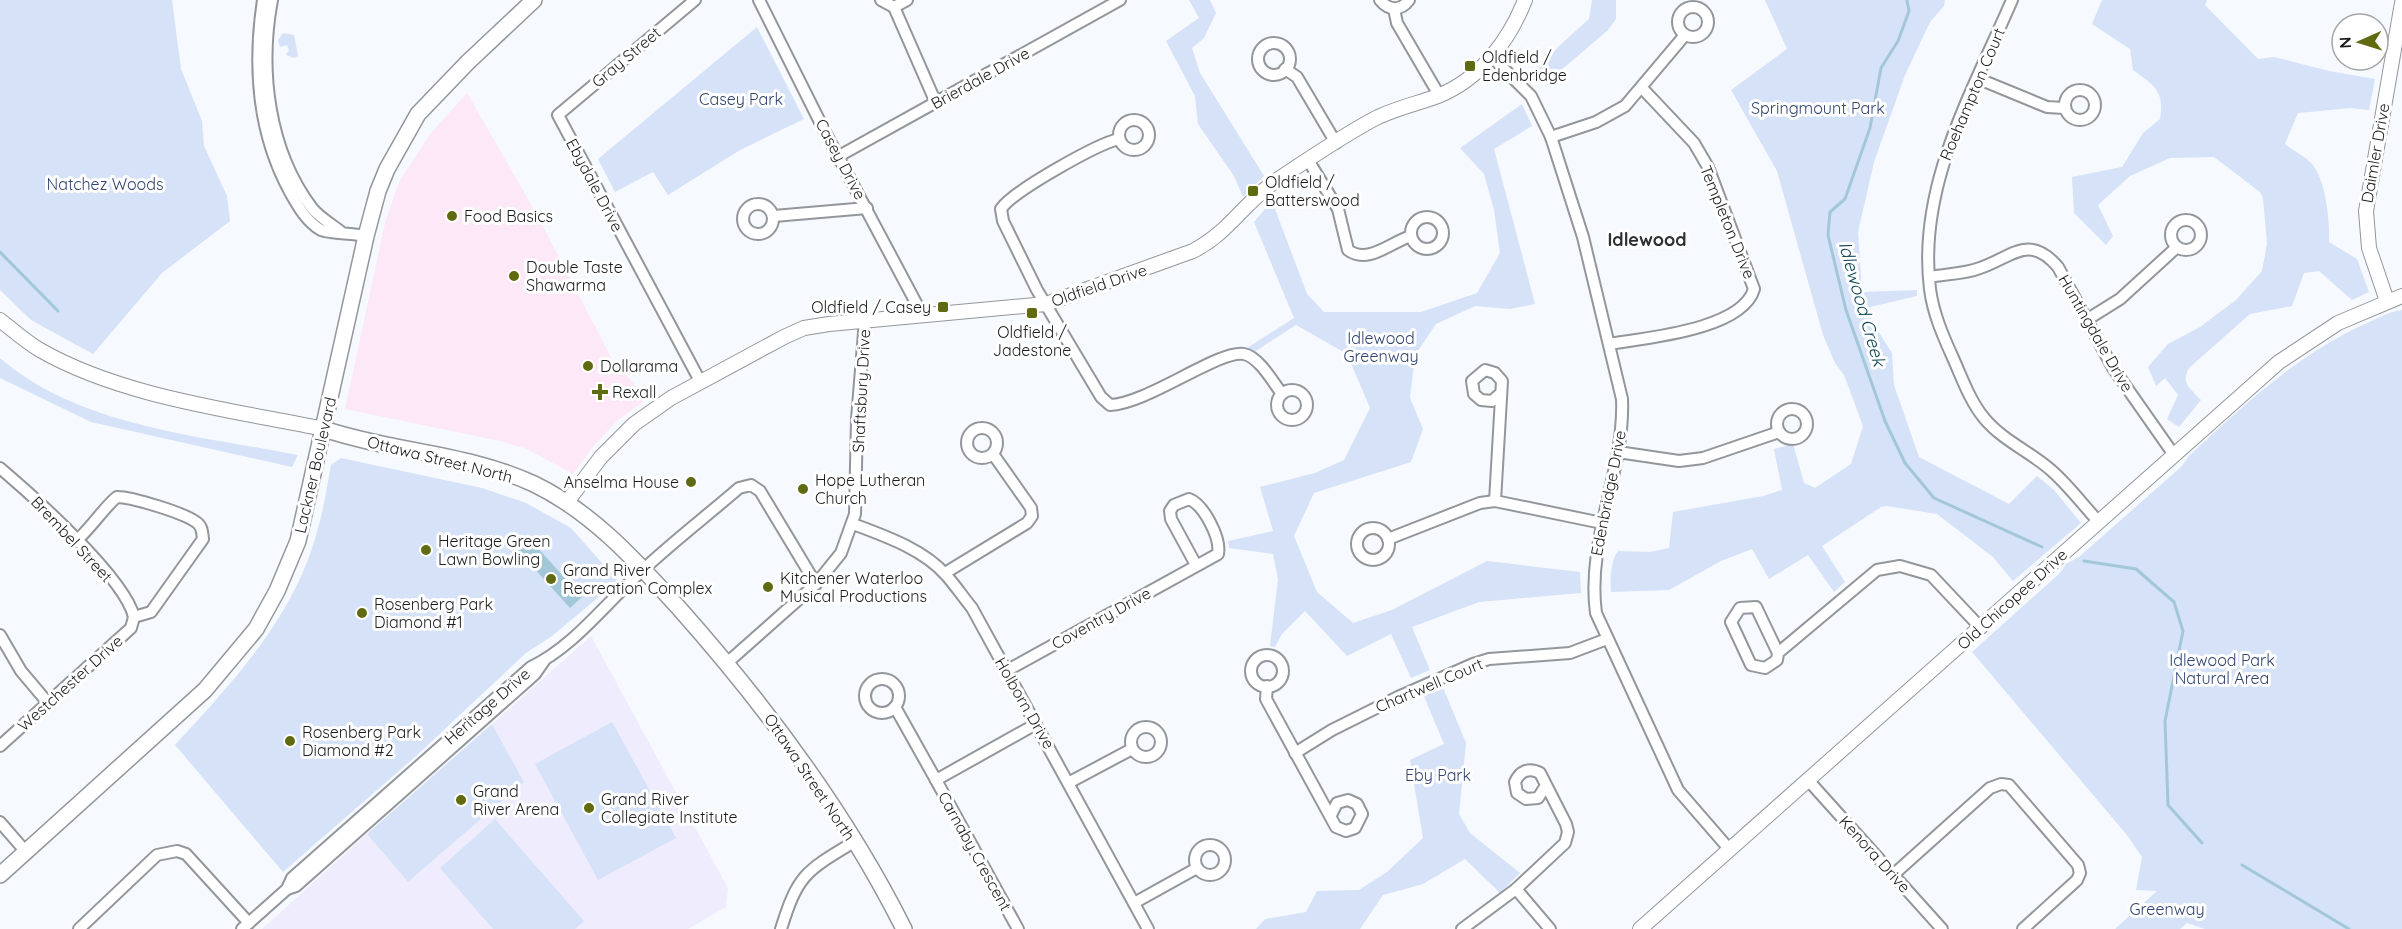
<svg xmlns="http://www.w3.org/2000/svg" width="2402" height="929" viewBox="0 0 2402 929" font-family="Quicksand,sans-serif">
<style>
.commercial{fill:#fde8f7}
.education{fill:#efecfe}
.green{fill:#d6e2f8}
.water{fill:#a2c8d8}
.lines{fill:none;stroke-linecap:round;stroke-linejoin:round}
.stream{stroke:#a2c8d8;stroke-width:3}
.minor-casing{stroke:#93969b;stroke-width:14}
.tertiary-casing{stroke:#93969b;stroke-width:16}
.secondary-casing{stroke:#93969b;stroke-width:18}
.minor{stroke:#fff;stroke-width:10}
.tertiary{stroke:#fff;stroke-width:14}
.secondary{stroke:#fff;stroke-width:15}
.poi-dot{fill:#606b11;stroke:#fff;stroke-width:2}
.labels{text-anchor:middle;stroke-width:6;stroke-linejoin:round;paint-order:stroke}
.street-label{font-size:16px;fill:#1c1d1e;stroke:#fff}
.poi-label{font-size:16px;fill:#1c1d1e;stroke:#fff;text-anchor:start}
.park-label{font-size:16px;fill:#314570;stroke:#fff}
.neighbourhood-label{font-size:18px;font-weight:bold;fill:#2d2f32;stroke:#fff}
.water-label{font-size:18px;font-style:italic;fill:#0f4556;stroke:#fff}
</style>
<rect width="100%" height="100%" fill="#f6f9fe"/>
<path class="commercial" d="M467 93 536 213 612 359 647 399 619 419 595 444 573 474 527 449 500 441 345 409 385 223 399 182 430 134Z"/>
<path class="education" d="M591 636 728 888 726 907 688 929H262L367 834 408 882 524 782 492 724Z"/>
<g class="green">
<path d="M0 0H172L181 69 202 121 204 146 227 196 230 221 162 273 93 354 31 320 0 290Z"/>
<path d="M1189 0H1210L1216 13 1204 38 1192 48 1200 73 1264 176 1243 197 1234 176 1198 124 1195 96 1166 41 1199 18Z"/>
<path d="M1592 0H1616V19L1608 30 1545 84 1529 79 1559 46 1589 19Z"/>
<path d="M1765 0H1945L1944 6 1930 22 1905 75 1874 162 1858 232 1862 292 1917 290V296L1870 307 1871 320 1892 353 1894 385 1919 457 2009 504 2037 476 2054 490 2081 523 2013 581 1993 557 1937 514 1887 506 1881 507 1822 546 1845 582 1834 592 1808 555 1769 579 1752 549 1721 561 1669 590 1611 592C1610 578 1611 560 1618 551L1650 552 1669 548 1673 512 1763 496 1782 490 1774 449 1793 444 1804 483 1815 488 1851 464 1863 426 1844 375 1835 363 1823 335 1777 171 1731 90 1787 49Z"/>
<path d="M2102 0H2207L2205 5 2258 59 2274 57 2329 71 2375 79 2369 110 2350 108 2298 113 2285 144C2293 151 2305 156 2312 164 2326 180 2330 222 2329 242L2357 259 2369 292 2352 300 2319 271 2304 273 2292 306 2250 314 2189 368C2180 383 2191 389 2201 400L2179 427 2167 419 2178 395 2165 378 2156 386 2148 367 2168 344 2200 327 2236 300 2262 271 2267 244 2263 198 2260 192 2214 157 2170 158 2130 176 2098 205 2113 236 2106 245 2074 213 2072 177 2122 167 2143 133 2160 119C2165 91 2154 85 2133 70L2130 49 2092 24Z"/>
<path d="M757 27 804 119 740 150 668 195 653 172 615 192 598 159Z"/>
<path d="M283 33 294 35 298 56 294 58 286 55 289 50 287 45 280 47 278 40Z"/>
<path d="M1522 104 1532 126 1494 149 1535 304 1510 309 1475 306 1436 324 1415 355 1410 398 1423 429 1411 462 1314 493 1294 536 1317 592 1353 623 1392 610 1487 561 1580 572 1581 593 1479 602 1412 627 1430 670 1411 678 1391 634 1347 656 1305 611 1282 634 1275 647 1270 646 1278 579 1273 554 1229 548 1228 541 1273 531 1260 487 1315 473 1344 460 1370 408 1347 354 1296 325 1251 354 1244 350 1294 318 1254 222 1272 201 1307 294 1324 312H1421L1477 293 1500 253 1494 210 1484 174 1460 148Z"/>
<path d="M2402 310V929H2205L2187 923 2180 929H2115L2157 891 2136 890 2142 857 2127 835 1972 652 2060 573 2066 564 2079 557 2182 466 2189 456C2244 405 2298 354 2367 323 2379 318 2390 311 2402 310Z"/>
<path d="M0 358C78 426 200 436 298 455L292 467 91 422 0 378Z"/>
<path d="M341 458 482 488 526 503 571 528 618 581 552 636 526 653 416 756 283 872 175 745C234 681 296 615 318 528 324 508 327 486 331 465Z"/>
<path d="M1442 685 1466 743 1459 814 1470 833 1520 873 1500 893 1465 859 1423 884 1383 895 1360 929H1256L1265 919 1306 912 1317 891 1359 890 1387 872 1423 838 1410 760 1444 744 1423 694Z"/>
<path d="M612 722 676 838 598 880 535 764Z"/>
<path d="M492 724 524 782 408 882 367 834Z"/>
<path d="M495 819 584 921 575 929H493L440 868Z"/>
</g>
<path class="water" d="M527 536 582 597 570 608 515 547Z"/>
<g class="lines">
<g class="stream">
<path d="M1907 0 1909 11 1898 41 1881 68 1870 128 1845 199 1830 212 1828 235 1846 310 1885 421 1905 463 1934 498 2042 547"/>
<path d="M0 252 58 311"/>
<path d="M2084 561 2136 569 2174 602 2183 631 2165 721 2168 805 2202 843"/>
<path d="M2242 865 2349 929"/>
</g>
<defs>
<g id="minor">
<path d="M263 0C253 66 257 132 290 192 298 206 306 221 321 230 327 233 357 234 366 236"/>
<path d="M272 0C259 69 268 150 312 208 319 217 331 224 340 231"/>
<path d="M695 0 558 115 700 381"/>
<path d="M759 0 825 132 923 316"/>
<path d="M881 0 894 7 907 0"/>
<path d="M1380 0C1389 11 1401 11 1409 0"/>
<path d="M2012 0C1973 91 1917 186 1930 289 1933 313 1943 336 1953 358 1962 378 1970 401 1984 418 2003 441 2031 452 2052 471 2069 486 2083 505 2098 521"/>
<circle cx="1693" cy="22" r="15"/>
<path d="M894 7 936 103"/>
<path d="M1394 9 1397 23 1439 95"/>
<circle cx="1274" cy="59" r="16"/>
<path d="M1492 57 1531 96 1551 137 1583 237 1622 399C1625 471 1586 540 1596 613L1678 790 1730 850"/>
<path d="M1285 69 1297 77 1336 143"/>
<path d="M1979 79 2047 107 2064 108"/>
<circle cx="2080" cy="105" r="15"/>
<circle cx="1134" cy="135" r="15"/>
<path d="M1551 137 1596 122 1625 106 1685 35"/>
<path d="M1119 139C1097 144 1013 191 1001 209L1003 221 1037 290 1101 397 1110 405C1147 404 1220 349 1244 354 1259 357 1273 382 1282 394"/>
<path d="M839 156 1120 0"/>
<path d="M1308 160 1338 209 1348 250C1368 265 1391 242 1411 236"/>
<circle cx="758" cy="219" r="15"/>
<path d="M774 216 867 208"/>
<circle cx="1427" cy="233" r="16"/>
<circle cx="2186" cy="235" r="15"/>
<path d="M1929 277C1945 274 1965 274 1980 268 2012 257 2029 233 2058 267L2113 368 2174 455"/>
<path d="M2088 319 2120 299 2177 247"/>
<path d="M1609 344C1645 338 1742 330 1754 289L1708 167 1694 143 1642 88"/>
<circle cx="1292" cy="405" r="15"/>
<circle cx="1792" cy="424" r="15"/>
<circle cx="982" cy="443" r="15"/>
<path d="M1618 452 1679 461 1703 458 1779 432"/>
<path d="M0 468C33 496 125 578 134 617"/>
<path d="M1495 501 1502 381 1495 373 1485 370 1472 381 1474 394 1481 400 1492 401 1501 393"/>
<path d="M853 524C885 536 923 549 946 575 955 585 963 597 972 608L1148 929"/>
<circle cx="1373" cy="544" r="16"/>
<path d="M1388 539 1480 503 1495 501 1602 523"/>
<path d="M77 540C89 530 108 503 117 497 132 497 184 513 196 522 202 526 202 531 203 539L151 612 134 617"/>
<path d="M945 573 1027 523 1032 516 1031 508 993 454"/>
<path d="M0 635 21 671 48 703"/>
<path d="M1778 653 1756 607 1740 608 1731 622 1751 665 1765 668 1777 660 1778 653 1877 570 1900 566 1931 575 1981 628"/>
<circle cx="1267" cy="671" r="16"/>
<path d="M728 662 816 584 841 553 855 514 857 419 865 320"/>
<path d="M1006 671 1218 554C1221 538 1204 505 1189 499L1174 505 1170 511 1171 519 1196 565"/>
<circle cx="882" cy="696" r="17"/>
<path d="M1267 686 1266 699 1336 827 1346 831 1355 828 1362 814 1357 804 1348 800 1337 803 1331 815"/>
<path d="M895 707 936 780"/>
<circle cx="1146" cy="742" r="15"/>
<path d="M0 746 131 628 134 617"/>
<path d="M1295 753 1332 730 1398 697 1473 664 1489 659 1570 653 1607 639"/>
<path d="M1808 780 1942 929"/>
<path d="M1070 782 1132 749"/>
<path d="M0 822 26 852"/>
<circle cx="1210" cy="860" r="15"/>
<path d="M1893 875 1990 788 2001 784 2009 785 2078 865 2080 873 2077 880 2023 929"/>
<path d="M287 889 296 886 535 674 544 661"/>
<path d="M1516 889 1550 929"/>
<path d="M1134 903 1197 868"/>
<path d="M79 929 157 855 177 851 186 854 249 923"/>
<path d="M242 929 287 889 292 878 531 667C569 649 598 613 628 584 662 550 702 520 739 488L751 485 760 491 816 584"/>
<path d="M781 929C798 874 806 871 854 842"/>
<path d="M1018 929 936 780 1036 724"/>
<path d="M1462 929 1516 889 1565 843 1568 832 1566 824 1540 773C1529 767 1520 771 1515 782L1517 793 1526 799 1538 798 1545 787"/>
</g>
<g id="tertiary">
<path d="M2387 301 2369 248 2366 211 2402 3"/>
<path d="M0 320C13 330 26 342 40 350 122 397 232 410 324 429"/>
<path d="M567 502 601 457 634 424 671 398 784 337 804 328 829 324 1046 304 1193 251C1231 231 1245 201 1277 180 1309 159 1343 135 1378 117 1397 108 1419 103 1438 96 1480 79 1509 41 1525 0"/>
<path d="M1640 929 2279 362 2338 323 2402 296"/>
</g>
<g id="secondary">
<path d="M324 429C392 452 468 453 534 484 592 512 635 560 678 607 765 705 845 811 904 929"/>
<path d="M0 875 205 690 256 629 277 591 298 541 366 236 378 191 387 169 418 114 468 62 534 0"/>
</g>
</defs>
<use href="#minor" class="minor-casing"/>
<use href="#tertiary" class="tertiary-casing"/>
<use href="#secondary" class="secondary-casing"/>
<use href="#minor" class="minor"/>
<use href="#tertiary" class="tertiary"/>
<use href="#secondary" class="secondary"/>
</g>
<g class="poi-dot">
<rect x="1464" y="60" width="12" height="12" rx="3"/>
<rect x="1247" y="185" width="12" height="12" rx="3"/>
<circle cx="452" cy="216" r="6"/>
<circle cx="514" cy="276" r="6"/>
<rect x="937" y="301" width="12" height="12" rx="3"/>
<rect x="1026" y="307" width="12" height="12" rx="3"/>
<circle cx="588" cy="366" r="6"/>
<path d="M597 383h6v6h6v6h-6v6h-6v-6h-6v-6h6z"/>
<circle cx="691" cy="482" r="6"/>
<circle cx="803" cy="489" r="6"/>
<circle cx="426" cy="550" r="6"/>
<circle cx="551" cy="579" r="6"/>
<circle cx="768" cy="587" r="6"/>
<circle cx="362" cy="613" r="6"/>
<circle cx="290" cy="741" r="6"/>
<circle cx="461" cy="800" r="6"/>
<circle cx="589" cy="808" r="6"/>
</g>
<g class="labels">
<g class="street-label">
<text transform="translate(626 57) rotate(-40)" y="6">Gray Street</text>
<text transform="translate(980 78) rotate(-29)" y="6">Brierdale Drive</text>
<text transform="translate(1972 94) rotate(-67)" y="6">Roehampton Court</text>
<text transform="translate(2375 153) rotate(-80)" y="6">Daimler Drive</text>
<text transform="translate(841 159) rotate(62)" y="6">Casey Drive</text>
<text transform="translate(595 185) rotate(62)" y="6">Ebydale Drive</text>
<text transform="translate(1728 222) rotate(68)" y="6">Templeton Drive</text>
<text transform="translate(1099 285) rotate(-19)" y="6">Oldfield Drive</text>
<text transform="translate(2096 333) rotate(60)" y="6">Huntingdale Drive</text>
<text transform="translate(861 391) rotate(-87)" y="6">Shaftsbury Drive</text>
<text transform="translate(440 459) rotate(14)" y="6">Ottawa Street North</text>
<text transform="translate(315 465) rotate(-77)" y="6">Lackner Boulevard</text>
<text transform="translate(1608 493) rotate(-79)" y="6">Edenbridge Drive</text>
<text transform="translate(72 539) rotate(47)" y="6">Brembel Street</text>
<text transform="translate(2012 599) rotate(-42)" y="6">Old Chicopee Drive</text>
<text transform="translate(1101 618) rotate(-29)" y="6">Coventry Drive</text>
<text transform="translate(70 683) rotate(-42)" y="6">Westchester Drive</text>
<text transform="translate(1429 685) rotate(-23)" y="6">Chartwell Court</text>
<text transform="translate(1025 703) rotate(60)" y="6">Holborn Drive</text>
<text transform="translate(487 706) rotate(-41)" y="6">Heritage Drive</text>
<text transform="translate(810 777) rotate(56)" y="6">Ottawa Street North</text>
<text transform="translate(975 851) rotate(61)" y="6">Carnaby Crescent</text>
<text transform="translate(1875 854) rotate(48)" y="6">Kenora Drive</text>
</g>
<g class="poi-label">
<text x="1482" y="63">Oldfield /<tspan x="1482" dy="18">Edenbridge</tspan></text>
<text x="1265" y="188">Oldfield /<tspan x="1265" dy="18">Batterswood</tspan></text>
<text x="464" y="222">Food Basics</text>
<text x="526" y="273">Double Taste<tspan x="526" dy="18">Shawarma</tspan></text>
<text x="931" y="313" text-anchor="end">Oldfield / Casey</text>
<text x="1032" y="338" text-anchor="middle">Oldfield /<tspan x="1032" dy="18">Jadestone</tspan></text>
<text x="600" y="372">Dollarama</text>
<text x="612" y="398">Rexall</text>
<text x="815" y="486">Hope Lutheran<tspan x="815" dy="18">Church</tspan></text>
<text x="679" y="488" text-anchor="end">Anselma House</text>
<text x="438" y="547">Heritage Green<tspan x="438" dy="18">Lawn Bowling</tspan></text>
<text x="563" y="576">Grand River<tspan x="563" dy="18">Recreation Complex</tspan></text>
<text x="780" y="584">Kitchener Waterloo<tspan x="780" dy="18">Musical Productions</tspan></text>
<text x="374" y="610">Rosenberg Park<tspan x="374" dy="18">Diamond #1</tspan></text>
<text x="302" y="738">Rosenberg Park<tspan x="302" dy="18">Diamond #2</tspan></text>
<text x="473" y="797">Grand<tspan x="473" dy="18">River Arena</tspan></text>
<text x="601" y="805">Grand River<tspan x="601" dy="18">Collegiate Institute</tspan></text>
</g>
<g class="park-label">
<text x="741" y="105">Casey Park</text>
<text x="1818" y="114">Springmount Park</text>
<text x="105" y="190">Natchez Woods</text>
<text x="1381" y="344">Idlewood<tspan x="1381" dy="18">Greenway</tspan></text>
<text x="2222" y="666">Idlewood Park<tspan x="2222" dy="18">Natural Area</tspan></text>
<text x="1438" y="781">Eby Park</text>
<text x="2167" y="915">Greenway</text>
</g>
<g class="neighbourhood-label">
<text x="1647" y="246">Idlewood</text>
</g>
<g class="water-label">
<text transform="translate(1862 304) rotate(74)" y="6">Idlewood Creek</text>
</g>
</g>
<g transform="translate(2360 42) rotate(267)"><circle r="28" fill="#ffffff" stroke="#a4a5a5" stroke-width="1.5"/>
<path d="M0-4.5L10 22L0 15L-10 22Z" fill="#606b11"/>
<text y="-9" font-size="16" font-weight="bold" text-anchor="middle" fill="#1c1d1e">N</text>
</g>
</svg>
